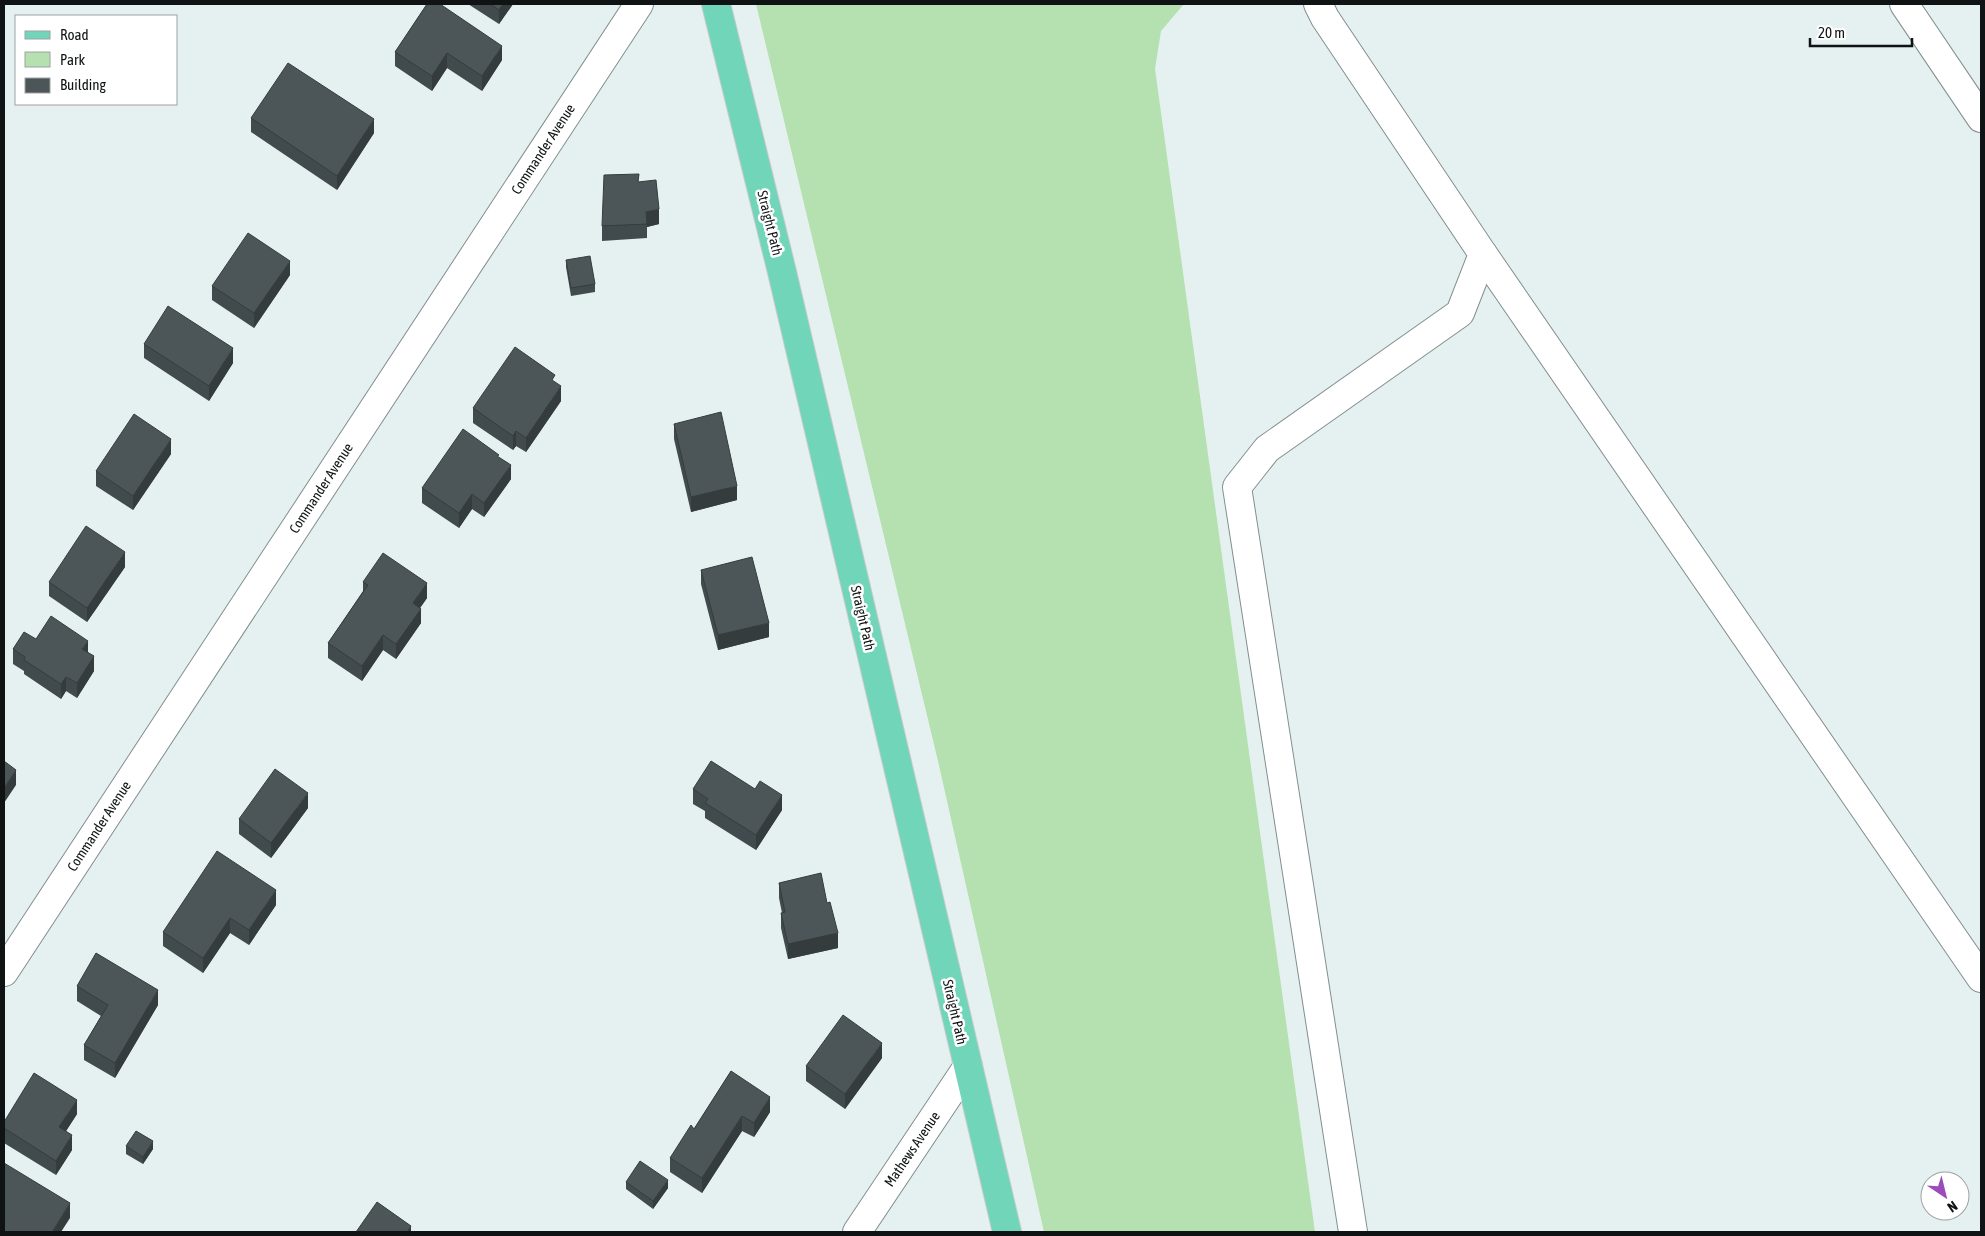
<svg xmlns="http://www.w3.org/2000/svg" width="1985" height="1236" viewBox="0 0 1985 1236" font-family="'Asap Condensed',sans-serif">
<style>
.green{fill:#b5e0af}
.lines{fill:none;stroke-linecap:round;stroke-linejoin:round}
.minor-casing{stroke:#838e8e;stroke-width:30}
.major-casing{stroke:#cacbcb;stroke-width:30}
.minor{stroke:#fff;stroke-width:28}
.major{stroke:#71d6b9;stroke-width:28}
.wall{fill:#414a4c}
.shaded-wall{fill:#353c3e}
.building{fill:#4c5658;stroke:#353c3e}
.labels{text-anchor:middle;stroke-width:5;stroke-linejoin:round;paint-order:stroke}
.street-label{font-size:14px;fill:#0f1313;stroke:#fff}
</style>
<rect width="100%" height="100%" fill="#e5f1f0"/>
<path class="green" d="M756 4H1184L1161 31 1155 69 1315 1232H1044L938 761Z"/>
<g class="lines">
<defs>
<g id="minor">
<path d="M1318 4 1325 18 1483 254 1460 313 1267 449 1237 487 1353 1232"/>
<path d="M1904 4 1981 118"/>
<path d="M1483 254 1981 978"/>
<path d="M4 972 639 4"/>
<path d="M857 1232 968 1066"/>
</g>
<path id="major" d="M716 4 782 272 1007 1232"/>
</defs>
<use href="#minor" class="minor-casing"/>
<use href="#major" class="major-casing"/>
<use href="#minor" class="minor"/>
<use href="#major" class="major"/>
</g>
<g class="wall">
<path d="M427 4 502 60 482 91 447 68 432 91 395 66V52Z"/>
<path d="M468 4H513L499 24Z"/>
<path d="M251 118 374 133 337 190 251 132Z"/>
<path d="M639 182 659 224 647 227V238L602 241V226Z"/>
<path d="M566 260 595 284V292L571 296 566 267Z"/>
<path d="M290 275 254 328 212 300V286Z"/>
<path d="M144 344 233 363 209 401 144 358Z"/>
<path d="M561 401 526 452 516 446 513 450 473 423V408Z"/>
<path d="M674 424 737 500 691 512 674 439Z"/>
<path d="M171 454 133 510 96 486V471Z"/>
<path d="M499 458 511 479 484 517 472 509 459 528 422 503V488Z"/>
<path d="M125 567 87 622 49 596V582Z"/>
<path d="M701 570 769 637 718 650 701 584Z"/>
<path d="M363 582 427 598 420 608 421 623 396 659 383 650 362 681 328 658V643L363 591Z"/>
<path d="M36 639 88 652 94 671 77 698 66 691 61 699 24 674V671L13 664V649Z"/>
<path d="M693 789 782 810 756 850 705 818V811L693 804Z"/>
<path d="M308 808 271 858 239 834V819Z"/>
<path d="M779 883 827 903 838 948 788 959 781 928V913H782L779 898Z"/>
<path d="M276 905 249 945 230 933 203 973 163 946V932Z"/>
<path d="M77 986 158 1005 115 1078 84 1060V1045L101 1016 77 1001Z"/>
<path d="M882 1058 845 1109 806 1081V1066Z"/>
<path d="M731 1071 770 1112 754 1137 742 1131 702 1193 670 1172V1158L694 1129Z"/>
<path d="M77 1114 66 1131 72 1150 56 1175 4 1143V1122Z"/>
<path d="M126 1146 153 1149 143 1164 126 1154Z"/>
<path d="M626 1182 668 1188 653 1209 626 1189Z"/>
</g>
<g class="shaded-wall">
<path d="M503 4H513L499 24V10Z"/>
<path d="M502 46V60L482 91V76Z"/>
<path d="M447 53V68L432 91V76Z"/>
<path d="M374 119V133L337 190V176Z"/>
<path d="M659 209V224L647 227 646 212Z"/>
<path d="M290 261V275L254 328V313Z"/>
<path d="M233 348V363L209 401V386Z"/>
<path d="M561 386V401L526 452V438Z"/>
<path d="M516 431V446L513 450V436Z"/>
<path d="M171 439V454L133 510V496Z"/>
<path d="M511 465V479L484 517V503Z"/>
<path d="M737 486V500L691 512V497Z"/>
<path d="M472 494V509L459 528V513Z"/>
<path d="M125 552V567L87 622V608Z"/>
<path d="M427 583V598L413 618V603Z"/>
<path d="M421 609V623L396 659V644Z"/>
<path d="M769 623V637L718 650V635Z"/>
<path d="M383 635V650L362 681V666Z"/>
<path d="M88 641V655L82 649Z"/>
<path d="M94 656V671L77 698V683Z"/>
<path d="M66 677V691L61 699V684Z"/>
<path d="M16 770V785L4 803V788Z"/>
<path d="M308 793V808L271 858V843Z"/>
<path d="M782 795V810L756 850V835Z"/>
<path d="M276 890V905L249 945V930Z"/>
<path d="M230 918V933L203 973V958Z"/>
<path d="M838 933V948L788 959V944Z"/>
<path d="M158 990V1005L115 1078V1063Z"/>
<path d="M882 1043V1058L845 1109V1094Z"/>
<path d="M770 1097V1112L754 1137V1123Z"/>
<path d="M77 1100V1114L59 1142V1127Z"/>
<path d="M742 1116V1131L702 1193V1178Z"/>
<path d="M72 1135V1150L56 1175V1161Z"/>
<path d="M153 1141V1149L143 1164V1157Z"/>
<path d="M668 1180V1188L653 1209V1201Z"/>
<path d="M70 1203V1218L61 1232H52Z"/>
<path d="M411 1226V1232H407Z"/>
</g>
<g class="building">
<path d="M427 4H440L502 46 482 76 447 53 432 76 395 52Z"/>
<path d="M490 4H503L499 10Z"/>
<path d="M288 63 374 119 337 176 251 118Z"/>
<path d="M639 174 638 182 656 180 659 209 646 212 647 224 602 226 604 175Z"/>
<path d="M248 233 290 261 254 313 212 286Z"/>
<path d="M590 256 595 284 571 288 566 260Z"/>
<path d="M168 306 233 348 209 386 144 344Z"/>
<path d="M515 347 555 375 552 380 561 386 526 438 516 431 513 436 473 408Z"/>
<path d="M721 412 737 486 691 497 674 424Z"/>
<path d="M134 414 171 439 133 496 96 471Z"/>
<path d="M463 429 499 455 497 456 511 465 484 503 472 494 459 513 422 488Z"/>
<path d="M86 526 125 552 87 608 49 582Z"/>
<path d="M383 553 427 583 413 603 421 609 396 644 383 635 362 666 328 643 368 585 363 582Z"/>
<path d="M752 557 769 623 718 635 701 570Z"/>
<path d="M51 616 88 641 82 649 94 656 77 683 66 677 61 684 24 660 25 657 13 649 24 632 36 639Z"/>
<path d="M4 761 16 770 4 788Z"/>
<path d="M711 761 755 789 760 781 782 795 756 835 705 803 708 799 693 789Z"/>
<path d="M275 769 308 793 271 843 239 819Z"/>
<path d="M217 851 276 890 249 930 230 918 203 958 163 932Z"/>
<path d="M821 873 827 903 830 902 838 933 788 944 781 913 785 912 779 883Z"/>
<path d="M96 953 158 990 115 1063 84 1045 108 1005 77 986Z"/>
<path d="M843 1015 882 1043 845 1094 806 1066Z"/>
<path d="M731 1071 770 1097 754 1123 742 1116 702 1178 670 1158 691 1125 694 1129Z"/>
<path d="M34 1073 77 1100 59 1127 72 1135 56 1161 4 1128V1122Z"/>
<path d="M136 1131 153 1141 143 1157 126 1146Z"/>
<path d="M640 1161 668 1180 653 1201 626 1182Z"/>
<path d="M4 1163 70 1203 52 1232H4Z"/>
<path d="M377 1202 411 1226 407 1232H356Z"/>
</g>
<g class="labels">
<g class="street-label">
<text transform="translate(543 149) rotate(-57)" y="5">Commander Avenue</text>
<text transform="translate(770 223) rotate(76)" y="5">Straight Path</text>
<text transform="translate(321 488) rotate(-57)" y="5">Commander Avenue</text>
<text transform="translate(863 618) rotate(77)" y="5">Straight Path</text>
<text transform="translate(99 826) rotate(-57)" y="5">Commander Avenue</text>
<text transform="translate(955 1012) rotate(77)" y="5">Straight Path</text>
<text transform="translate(912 1149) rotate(-56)" y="5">Mathews Avenue</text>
</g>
</g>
<rect width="1985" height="1236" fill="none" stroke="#0f1313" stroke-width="10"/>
<rect x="15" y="15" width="162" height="90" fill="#ffffff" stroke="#9fa1a1"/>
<rect x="25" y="31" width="25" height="8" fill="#71d6b9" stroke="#9fa1a1"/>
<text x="60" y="40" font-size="15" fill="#0f1313">Road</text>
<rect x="25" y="52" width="25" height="15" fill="#b5e0af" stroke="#9fa1a1"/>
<text x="60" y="65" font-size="15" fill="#0f1313">Park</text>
<rect x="25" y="78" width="25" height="15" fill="#4c5658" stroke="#9fa1a1"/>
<text x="60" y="90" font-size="15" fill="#0f1313">Building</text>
<g transform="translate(1945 1196) rotate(145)"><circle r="24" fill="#ffffff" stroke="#9fa1a1"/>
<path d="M0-4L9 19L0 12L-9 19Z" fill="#9b4bba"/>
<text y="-8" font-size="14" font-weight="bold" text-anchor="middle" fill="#0f1313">N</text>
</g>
<path d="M1810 38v8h102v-8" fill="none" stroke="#0f1313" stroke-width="2.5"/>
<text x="1818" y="38" font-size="15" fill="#0f1313" stroke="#ffffff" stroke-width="4" paint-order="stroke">20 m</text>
</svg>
